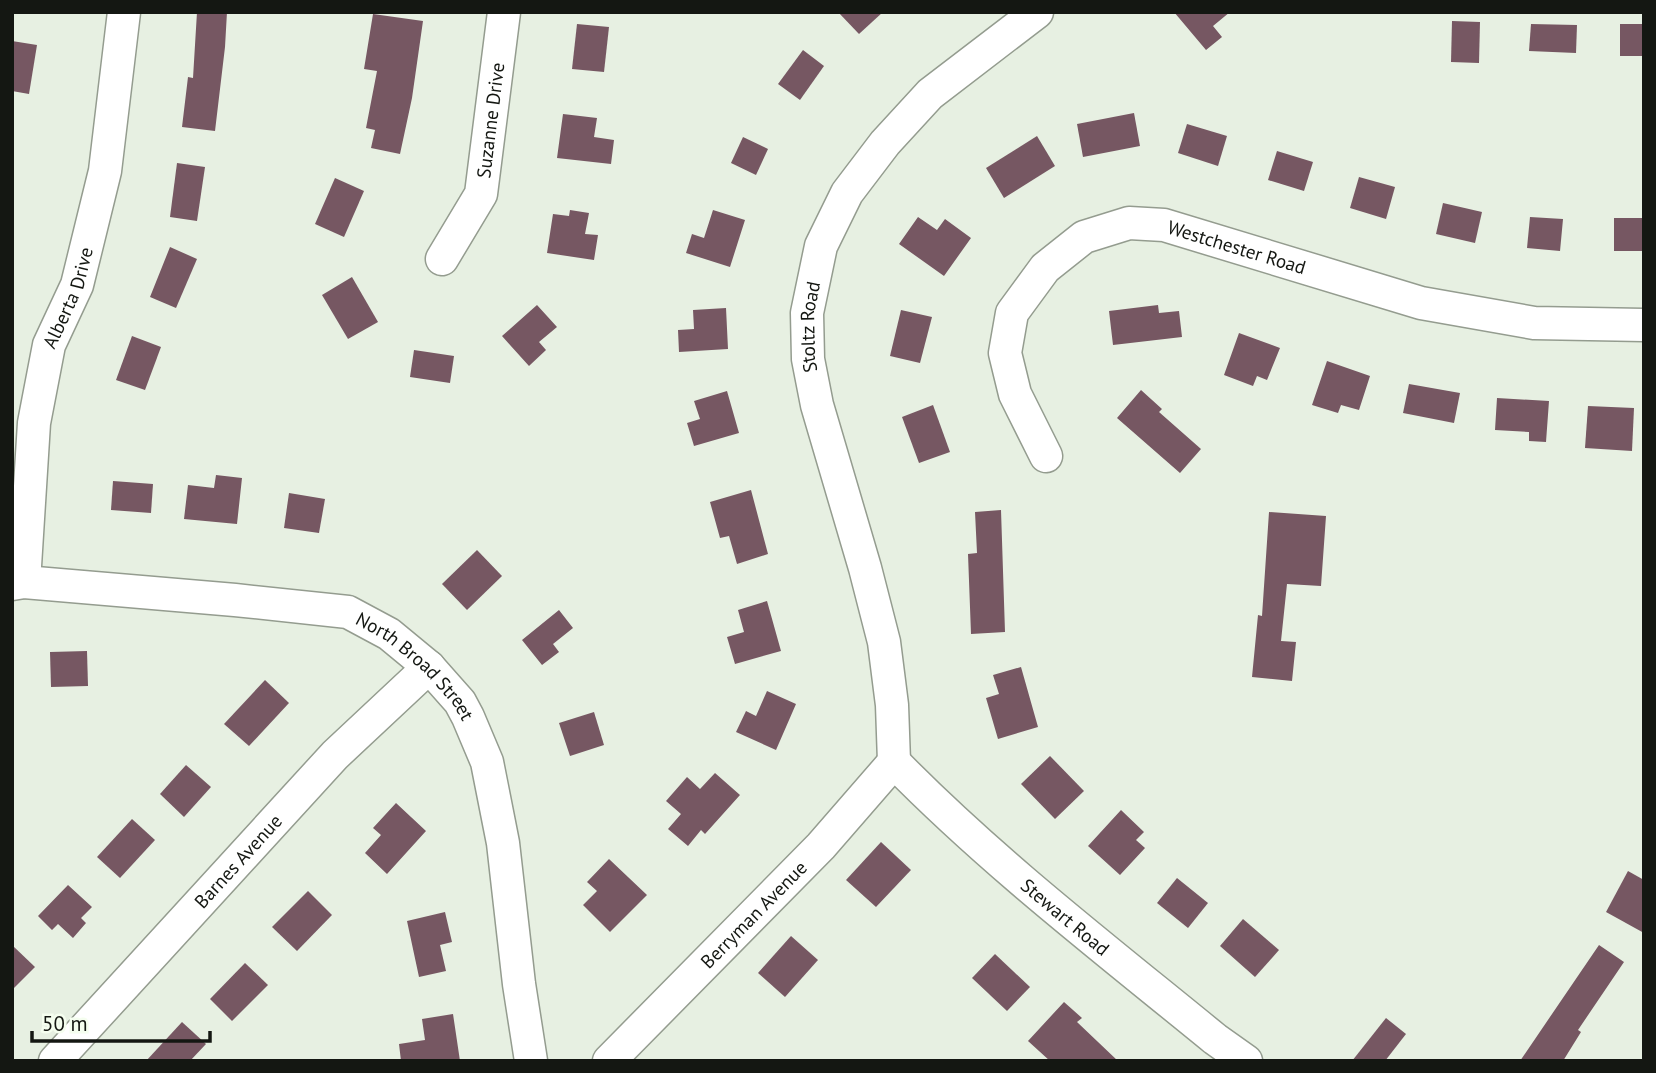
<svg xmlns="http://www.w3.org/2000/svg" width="1656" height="1073" viewBox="0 0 1656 1073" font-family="'PT Sans',sans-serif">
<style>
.building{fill:#765762}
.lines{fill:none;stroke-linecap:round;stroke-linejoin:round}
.minor-casing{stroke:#949c8f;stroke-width:35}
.minor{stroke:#fff;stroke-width:32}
.labels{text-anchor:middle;stroke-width:7;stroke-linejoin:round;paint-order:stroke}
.street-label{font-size:19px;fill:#141712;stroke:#f5feef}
</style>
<rect width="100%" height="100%" fill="#e7f0e2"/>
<g class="building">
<path d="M197 12H227L225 47 215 131 182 127 188 77 193 78Z"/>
<path d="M838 12H883L859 34Z"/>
<path d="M1174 12H1230L1213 26 1222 37 1206 50Z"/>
<path d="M373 14 423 21 412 98 400 154 371 148 375 130 366 128 377 71 364 69Z"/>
<path d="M1452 21 1480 22 1479 63 1451 62Z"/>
<path d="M577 24 609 27 604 72 572 69Z"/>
<path d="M1531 24 1577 25 1576 53 1529 51Z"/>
<rect x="1620" y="24" width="24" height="32"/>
<path d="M12 41 37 45 29 94 12 91Z"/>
<path d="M803 50 824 66 800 100 778 84Z"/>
<path d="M1134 113 1140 146 1083 157 1077 124Z"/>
<path d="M563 114 597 118 594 137 614 140 611 164 557 158Z"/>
<path d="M1187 124 1227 136 1218 166 1178 153Z"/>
<path d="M1037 136 1055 166 1004 198 986 168Z"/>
<path d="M743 137 768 149 756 175 731 163Z"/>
<path d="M1277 151 1313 162 1304 191 1268 180Z"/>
<path d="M177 163 205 167 197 221 170 217Z"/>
<path d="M1359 177 1395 187 1386 219 1350 208Z"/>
<path d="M335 178 364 191 344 237 315 224Z"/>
<path d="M1443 203 1482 212 1475 243 1436 234Z"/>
<path d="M570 210 589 213 585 234 598 235 594 260 547 253 553 214 569 216Z"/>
<path d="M713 210 745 220 730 267 686 253 692 234 704 238Z"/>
<path d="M918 217 937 230 945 219 971 238 944 276 899 244Z"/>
<path d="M1530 217 1563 219 1560 251 1527 248Z"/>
<rect x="1614" y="218" width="30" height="33"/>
<path d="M170 247 197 259 176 308 150 297Z"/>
<path d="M352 277 378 322 348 339 322 295Z"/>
<path d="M537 305 557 327 539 342 546 350 529 366 502 336Z"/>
<path d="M1158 305 1159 313 1179 311 1182 337 1113 345 1109 311Z"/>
<path d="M726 308 728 349 679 352 678 330 694 329 693 310Z"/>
<path d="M901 310 932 317 920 363 890 356Z"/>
<path d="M1239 333 1280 348 1267 380 1257 376 1253 386 1224 375Z"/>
<path d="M132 336 161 347 145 390 116 380Z"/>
<path d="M414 350 454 356 450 383 410 377Z"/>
<path d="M1327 361 1370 376 1359 410 1341 405 1338 413 1312 405Z"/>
<path d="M1409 384 1460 393 1454 423 1403 413Z"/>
<path d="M1141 390 1162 409 1159 412 1201 449 1180 473 1117 418Z"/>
<path d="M727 391 739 433 694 446 687 423 700 419 694 401Z"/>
<path d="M1497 398 1549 401 1546 442 1529 441V432L1495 430Z"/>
<path d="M933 405 950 452 919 463 902 417Z"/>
<path d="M1588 406 1634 408 1632 451 1585 448Z"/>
<path d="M216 475 242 478 237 524 184 519 188 485 214 488Z"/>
<path d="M113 481 153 484 151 513 111 510Z"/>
<path d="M751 490 768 554 737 564 729 536 720 538 710 502Z"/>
<path d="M289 493 325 499 319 533 284 528Z"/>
<path d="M1001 510 1005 632 971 634 968 554 977 553 975 512Z"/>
<path d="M1269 512 1326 516 1321 586 1287 584 1281 641 1296 642 1292 681 1252 677 1258 615 1262 616Z"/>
<path d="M477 550 502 576 467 610 442 584Z"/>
<path d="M767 601 781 651 735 664 727 637 744 632 738 610Z"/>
<path d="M559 610 573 628 553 644 559 652 542 665 522 640Z"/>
<path d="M87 651 88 686 51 687 50 652Z"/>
<path d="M1021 667 1038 727 998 739 986 698 999 694 993 675Z"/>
<path d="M265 680 289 703 249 746 224 724Z"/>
<path d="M767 691 796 704 776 750 736 732 746 711 756 716Z"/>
<path d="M594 712 604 745 570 756 559 723Z"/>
<path d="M1050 756 1084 791 1055 819 1021 784Z"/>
<path d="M186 765 211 787 184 817 160 794Z"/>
<path d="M715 773 740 795 705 834 701 830 688 846 668 829 681 814 666 801 687 777 700 789Z"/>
<path d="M396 803 426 831 387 874 365 853 381 835 373 828Z"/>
<path d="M1121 810 1144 832 1136 840 1145 848 1120 875 1088 846Z"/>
<path d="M132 819 155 840 120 878 97 857Z"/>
<path d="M881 842 911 870 876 907 846 880Z"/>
<path d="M609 859 647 895 610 932 583 905 597 891 587 882Z"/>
<path d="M1628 871 1644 880V933L1606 912Z"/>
<path d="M1177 878 1208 903 1188 928 1157 903Z"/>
<path d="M68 885 92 907 81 918 86 923 73 938 58 924 52 930 38 916Z"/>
<path d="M308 891 332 915 297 951 272 927Z"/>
<path d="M445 912 452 942 440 945 446 971 419 977 407 921Z"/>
<path d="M1243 919 1279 950 1255 977 1220 946Z"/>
<path d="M791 936 818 960 785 997 758 973Z"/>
<path d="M12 945 35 967 12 990Z"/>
<path d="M1599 945 1624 962 1578 1030 1581 1032 1563 1061H1520Z"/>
<path d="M995 954 1030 987 1007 1011 972 978Z"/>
<path d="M245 963 268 985 232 1021 210 999Z"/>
<path d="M1064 1002 1082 1018 1077 1022 1118 1061H1050L1028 1041Z"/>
<path d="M453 1014 460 1061H401L399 1044 425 1040 422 1019Z"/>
<path d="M1386 1018 1406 1034 1385 1061H1352Z"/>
<path d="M182 1022 206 1044 190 1061H146Z"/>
</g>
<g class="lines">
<defs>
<g id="minor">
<path id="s1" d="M442 259 481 194 504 12"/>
<path id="s2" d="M1046 456 1015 394 1005 353 1012 313 1045 268 1084 237 1129 223 1164 225 1421 303 1534 323 1644 325"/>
<path id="s3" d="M24 582 34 423 49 345 77 285 105 171 124 12"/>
<path id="s4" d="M12 584 24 582 235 600 348 612 389 634 429 667 460 702 468 717 487 762 503 843 519 984 531 1061"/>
<path id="s5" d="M894 762 892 705 884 642 865 568 817 405 808 359 807 313 821 246 847 193 885 143 930 94 1037 12"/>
<path id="s6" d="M894 762C993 863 1105 949 1215 1039L1246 1061"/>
<path id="s7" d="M55 1061 335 755 429 667"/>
<path id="s8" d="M609 1061 821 846 894 762"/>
</g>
</defs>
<use href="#minor" class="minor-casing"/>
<use href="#minor" class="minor"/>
</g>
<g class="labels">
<g class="street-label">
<text dy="7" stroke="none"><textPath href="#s1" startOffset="150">Suzanne Drive</textPath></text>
<text dy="7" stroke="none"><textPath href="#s2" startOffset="416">Westchester Road</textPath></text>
<text dy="7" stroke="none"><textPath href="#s3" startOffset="290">Alberta Drive</textPath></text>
<text dy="7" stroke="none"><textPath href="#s5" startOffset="446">Stoltz Road</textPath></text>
<text dy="7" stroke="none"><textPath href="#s4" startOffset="425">North Broad Street</textPath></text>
<text dy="7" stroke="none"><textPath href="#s7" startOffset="271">Barnes Avenue</textPath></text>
<text dy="7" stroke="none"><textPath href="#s8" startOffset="206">Berryman Avenue</textPath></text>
<text dy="7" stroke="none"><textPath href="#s6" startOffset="231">Stewart Road</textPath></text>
</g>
</g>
<rect width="1656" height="1073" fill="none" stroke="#141712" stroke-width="28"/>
<path d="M32 1031v10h178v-10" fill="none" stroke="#141712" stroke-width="3.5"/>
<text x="42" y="1031" font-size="21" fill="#141712" stroke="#f5feef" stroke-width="5" paint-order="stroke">50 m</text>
</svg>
